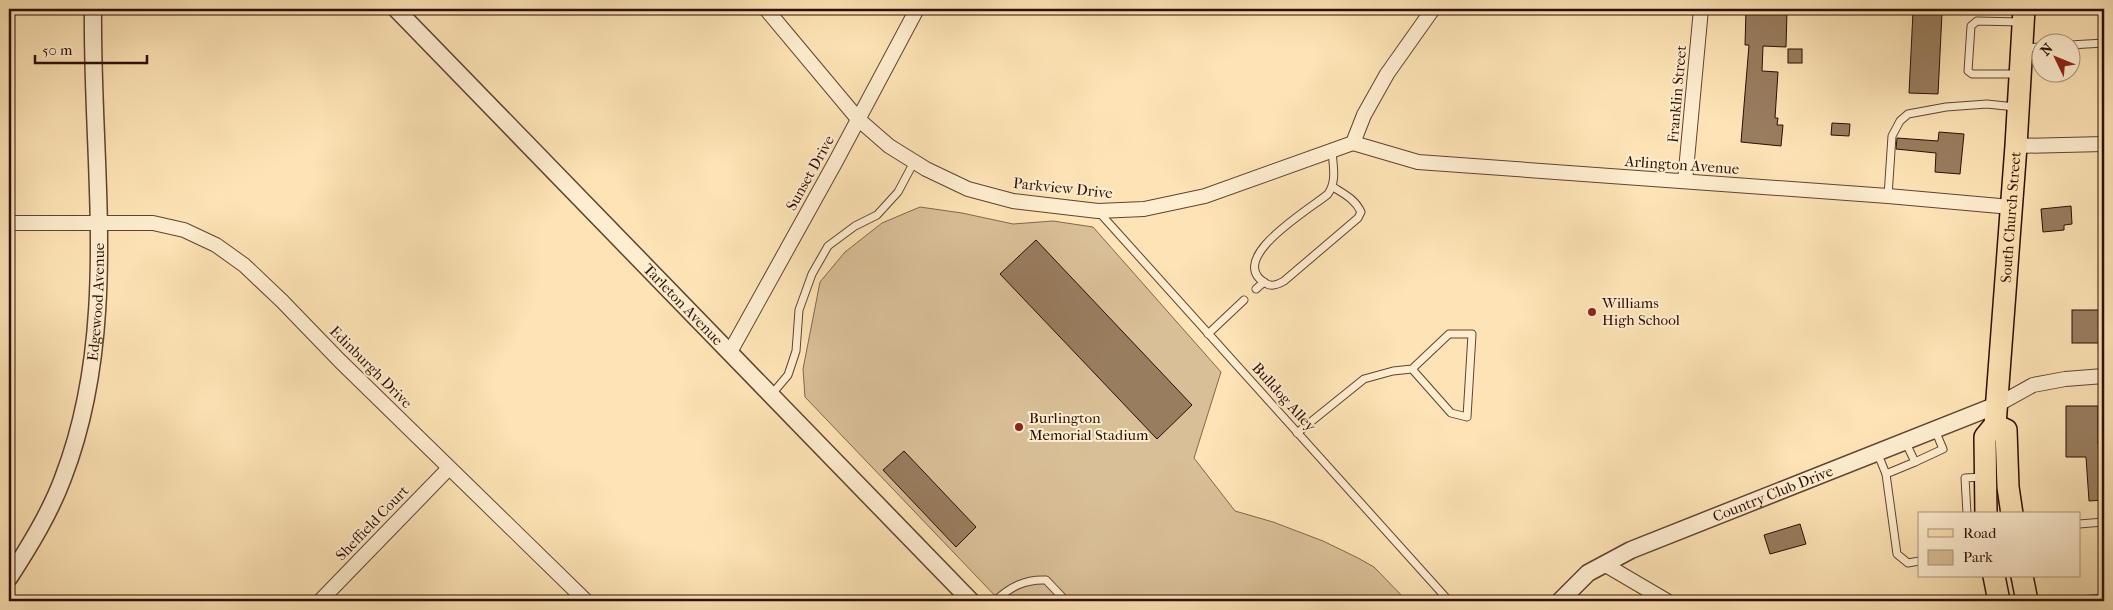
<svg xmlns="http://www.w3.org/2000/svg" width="2113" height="610" viewBox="0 0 2113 610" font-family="'IM FELL French Canon',serif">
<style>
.green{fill:#d9bf97;stroke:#82664c}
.building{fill:#997d5f;stroke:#2c0e02}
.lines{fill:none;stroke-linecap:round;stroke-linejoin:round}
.service-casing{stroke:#60432f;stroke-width:9}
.minor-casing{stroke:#60432f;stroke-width:16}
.tertiary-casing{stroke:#60432f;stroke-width:19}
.primary-casing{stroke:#2c0e02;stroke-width:24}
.service{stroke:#feedcf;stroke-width:7}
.minor{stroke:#feedcf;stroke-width:14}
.tertiary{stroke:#feedcf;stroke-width:16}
.primary{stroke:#fde3b5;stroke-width:21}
.poi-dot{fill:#8f2418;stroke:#feedcf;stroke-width:2}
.labels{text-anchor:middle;stroke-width:4;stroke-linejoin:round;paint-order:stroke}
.street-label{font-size:15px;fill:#2c0e02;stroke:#feedcf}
.poi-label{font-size:15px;fill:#2c0e02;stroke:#feedcf;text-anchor:start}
</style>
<rect width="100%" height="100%" fill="#fde3b5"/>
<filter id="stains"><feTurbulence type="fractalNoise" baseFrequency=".004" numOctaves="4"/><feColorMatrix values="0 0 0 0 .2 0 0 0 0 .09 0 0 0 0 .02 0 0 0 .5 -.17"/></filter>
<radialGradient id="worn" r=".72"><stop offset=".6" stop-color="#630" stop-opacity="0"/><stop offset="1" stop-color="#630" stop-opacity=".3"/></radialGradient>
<path class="green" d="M920 207 962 213 1013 224 1053 221 1093 227 1221 372 1194 458 1235 511 1273 522 1323 541 1358 558 1374 567 1407 601H1000L805 397 803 369 820 282 845 252 882 223Z"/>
<g class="building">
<path d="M1746 10 1787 12 1786 47 1763 46 1762 71 1778 72 1775 118H1778L1777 125H1783L1781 146 1741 142 1749 45H1745Z"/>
<path d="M1913 12 1942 13 1938 94 1909 93Z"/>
<rect x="1788" y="49" width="14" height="14"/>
<path d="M1832 123 1850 124 1849 136 1831 135Z"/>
<path d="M1939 132 1964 134 1960 174 1935 172 1936 153 1896 149 1897 138 1938 141Z"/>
<path d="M2071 206 2072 224 2064 225V230L2043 232 2041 209Z"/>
<path d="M1036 240 1192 405 1157 439 1000 274Z"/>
<rect x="2072" y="310" width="32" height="33"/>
<path d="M2066 406H2098V444H2104V500L2089 501 2086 457H2066Z"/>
<path d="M904 451 976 527 956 547 883 470Z"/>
<path d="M1800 524 1806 544 1770 554 1764 535Z"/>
</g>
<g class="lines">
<defs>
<g id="service">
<path d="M2070 45 2104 43"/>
<path d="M2024 48 2040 47"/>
<path d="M2017 74H1972L1968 71 1971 26 1977 21 2021 22"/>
<path d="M1332 151C1333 166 1337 181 1328 194 1312 208 1222 260 1267 284 1273 287 1279 284 1284 281L1358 218 1361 212C1355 199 1344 194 1333 187"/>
<path d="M1888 196 1892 136 1900 121 1908 114 1946 107 1987 104 2015 107"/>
<path d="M1098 211 1449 601"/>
<path d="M1256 289 1264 282"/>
<path d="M1208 334 1244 300"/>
<path d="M772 394 788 375 796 351 799 310 812 274 828 246 855 226 877 215 898 192 914 162"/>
<path d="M1297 433 1364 379 1393 371 1412 369 1449 334H1472L1467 417 1451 413 1412 369"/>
<path d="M1905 441 1915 462 1943 449 1935 430"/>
<path d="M1877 452 1886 474"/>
<path d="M1915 462 1886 474 1897 554 1908 563 1919 561"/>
<path d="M1967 514 1965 478 1983 477"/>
<path d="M2079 524 2104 522"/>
<path d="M995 601C1010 587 1025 579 1046 580L1066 601"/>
<path d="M2065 601 2104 598"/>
</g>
<g id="minor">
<path d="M766 9 858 119 889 146 926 169 968 189 1013 201 1098 211 1144 209 1205 196 1353 143 1364 115 1387 74 1433 9"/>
<path d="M1353 143 1418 162 1888 196 2011 207"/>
<path d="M2016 146 2104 144"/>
<path d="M1685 181 1701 9"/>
<path d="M9 223H153L184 230 216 245 244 265 282 301 340 361 586 601"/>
<path d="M730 352 836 161 917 9"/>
<path d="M1997 405 2033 385 2065 379 2104 376"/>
<path d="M1604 564 1667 601"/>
<path d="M320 601 449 468"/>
</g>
<g id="tertiary">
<path id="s1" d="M396 9 971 601"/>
<path id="s2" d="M9 578C29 547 50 513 63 478 121 328 91 165 93 9"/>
<path id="s3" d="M1560 601 1588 573 1631 550 1997 405"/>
</g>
<g id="primary">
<path d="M1995 425 2006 430 2008 487 2012 514"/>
<path id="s4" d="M1986 514 1985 437 1995 425 2016 146 2024 9"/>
<path d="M1994 576 1999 601"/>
<path d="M2022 576 2027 601"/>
</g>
</defs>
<use href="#service" class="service-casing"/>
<use href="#minor" class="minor-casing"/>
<use href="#tertiary" class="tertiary-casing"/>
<use href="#primary" class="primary-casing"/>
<use href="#service" class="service"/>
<use href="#minor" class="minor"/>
<use href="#tertiary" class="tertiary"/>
<use href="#primary" class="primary"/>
</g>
<g class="poi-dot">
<circle cx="1592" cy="312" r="5"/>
<circle cx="1019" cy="427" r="5"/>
</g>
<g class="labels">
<g class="street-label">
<text transform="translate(1677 94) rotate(-85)" y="5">Franklin Street</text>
<text transform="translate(1682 165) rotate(4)" y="5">Arlington Avenue</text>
<text transform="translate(810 173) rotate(-61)" y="5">Sunset Drive</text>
<text transform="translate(1063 188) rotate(6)" y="5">Parkview Drive</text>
<text dy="5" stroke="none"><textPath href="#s4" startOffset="301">South Church Street</textPath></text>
<text dy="5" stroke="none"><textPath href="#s2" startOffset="294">Edgewood Avenue</textPath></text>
<text dy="5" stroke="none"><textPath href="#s1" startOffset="412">Tarleton Avenue</textPath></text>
<text transform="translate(371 367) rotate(45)" y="5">Edinburgh Drive</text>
<text transform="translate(1284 397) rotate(48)" y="5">Bulldog Alley</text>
<text dy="5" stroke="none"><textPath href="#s3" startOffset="241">Country Club Drive</textPath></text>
<text transform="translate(372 523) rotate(-46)" y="5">Sheffield Court</text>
</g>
<g class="poi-label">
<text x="1602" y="308">Williams<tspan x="1602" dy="17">High School</tspan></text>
<text x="1029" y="423">Burlington<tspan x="1029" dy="17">Memorial Stadium</tspan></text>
</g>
</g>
<rect width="2113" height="610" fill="none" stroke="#fde3b5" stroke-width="30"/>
<rect x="10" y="10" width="2093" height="590" fill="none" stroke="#2c0e02" stroke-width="2.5"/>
<rect x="15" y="15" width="2083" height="580" fill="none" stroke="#2c0e02"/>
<rect x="1918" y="512" width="162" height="65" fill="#feedcf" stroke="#aa947d"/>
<rect x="1928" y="529" width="25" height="8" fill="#fde3b5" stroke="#aa947d"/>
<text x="1963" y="538" font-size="15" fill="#2c0e02">Road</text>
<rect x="1928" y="550" width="25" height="15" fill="#d9bf97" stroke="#aa947d"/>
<text x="1963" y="562" font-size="15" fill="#2c0e02">Park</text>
<g transform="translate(2056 58) rotate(313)"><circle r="24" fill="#feedcf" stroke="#aa947d"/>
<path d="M0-4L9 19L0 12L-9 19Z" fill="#8f2418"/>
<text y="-8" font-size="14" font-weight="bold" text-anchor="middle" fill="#2c0e02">N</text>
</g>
<path d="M35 55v8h112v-8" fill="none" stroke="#2c0e02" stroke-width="2.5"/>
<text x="42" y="55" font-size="15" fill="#2c0e02" stroke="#feedcf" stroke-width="4" paint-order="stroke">50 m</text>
<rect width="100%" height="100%" filter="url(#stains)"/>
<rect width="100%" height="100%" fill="url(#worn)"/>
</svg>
